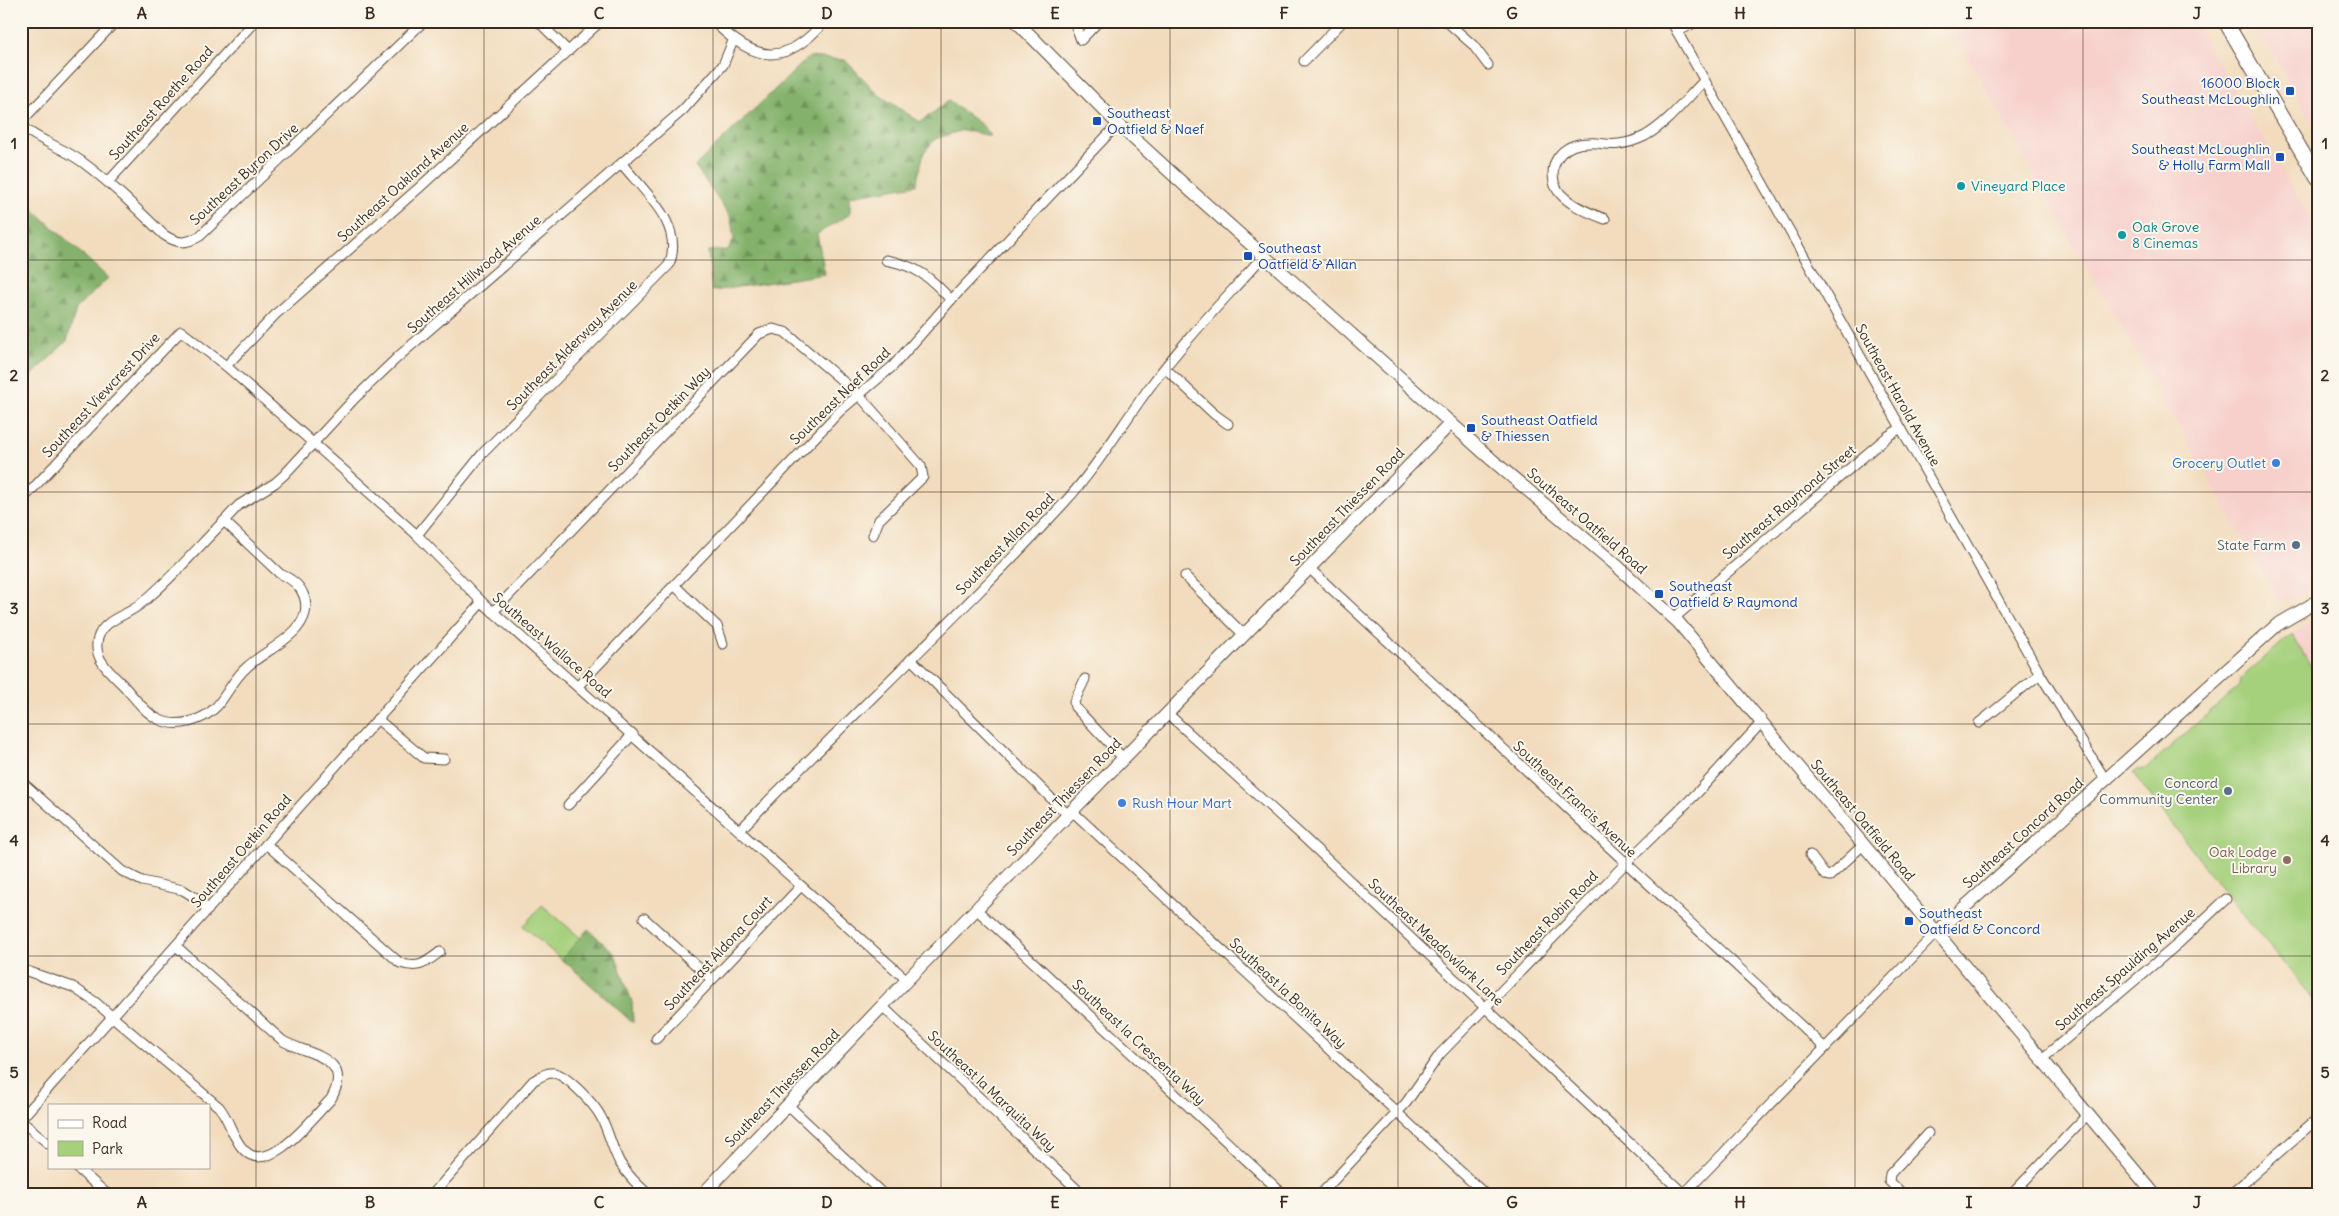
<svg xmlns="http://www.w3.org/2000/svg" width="2339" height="1216" viewBox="0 0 2339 1216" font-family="Delius,sans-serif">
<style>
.built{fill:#f7d0cc}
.green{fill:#a5d07c;stroke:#707d4d}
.forest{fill:url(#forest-firs);stroke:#606e45}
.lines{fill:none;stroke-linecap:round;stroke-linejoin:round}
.street-casing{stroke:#564536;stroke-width:11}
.secondary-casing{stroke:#564536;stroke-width:14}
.primary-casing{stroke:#564536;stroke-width:16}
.street{stroke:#fff;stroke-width:9}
.secondary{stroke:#fff;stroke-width:12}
.primary{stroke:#fff;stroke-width:14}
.grid{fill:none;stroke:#3b2a1e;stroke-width:1;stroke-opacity:0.55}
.transit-dot{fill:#1a4fb4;stroke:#fbf7ec;stroke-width:2}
.culture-dot{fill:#0f9aa8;stroke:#fbf7ec;stroke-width:2}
.shop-dot{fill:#3f7fe0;stroke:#fbf7ec;stroke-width:2}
.service-dot{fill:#5c6f8a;stroke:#fbf7ec;stroke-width:2}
.education-dot{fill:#8d6e63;stroke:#fbf7ec;stroke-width:2}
.labels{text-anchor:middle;stroke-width:4;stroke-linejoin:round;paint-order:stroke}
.transit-label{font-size:14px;fill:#164399;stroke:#fbf7ec;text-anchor:start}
.street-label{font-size:14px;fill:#3b2a1e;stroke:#fbf7ec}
.culture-label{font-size:14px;fill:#0d838f;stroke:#fbf7ec;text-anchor:start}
.shop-label{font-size:14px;fill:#366cbe;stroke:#fbf7ec;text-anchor:end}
.service-label{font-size:14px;fill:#4e5e75;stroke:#fbf7ec;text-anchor:end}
.education-label{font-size:14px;fill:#785e54;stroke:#fbf7ec;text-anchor:end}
.neatline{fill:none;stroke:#3b2a1e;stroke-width:2}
.grid-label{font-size:16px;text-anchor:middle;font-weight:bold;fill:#3b2a1e}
</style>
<defs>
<pattern id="forest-firs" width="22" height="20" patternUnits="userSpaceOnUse" patternTransform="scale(1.25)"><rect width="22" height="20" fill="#84b26c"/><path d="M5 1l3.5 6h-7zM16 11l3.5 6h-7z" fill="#6d9158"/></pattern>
</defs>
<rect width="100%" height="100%" fill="#fbf7ec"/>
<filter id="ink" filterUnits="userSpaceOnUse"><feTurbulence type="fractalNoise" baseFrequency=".02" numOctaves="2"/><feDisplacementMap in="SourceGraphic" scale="10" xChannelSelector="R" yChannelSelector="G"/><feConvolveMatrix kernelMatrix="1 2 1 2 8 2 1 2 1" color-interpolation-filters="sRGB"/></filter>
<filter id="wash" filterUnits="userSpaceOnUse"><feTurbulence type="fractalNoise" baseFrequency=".0096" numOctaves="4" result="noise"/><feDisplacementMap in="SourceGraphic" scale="20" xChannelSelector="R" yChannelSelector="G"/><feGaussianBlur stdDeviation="1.12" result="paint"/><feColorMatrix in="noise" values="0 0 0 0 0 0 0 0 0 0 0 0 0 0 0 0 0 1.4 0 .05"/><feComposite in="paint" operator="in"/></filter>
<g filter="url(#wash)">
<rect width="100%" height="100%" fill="#f2dcbd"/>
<g class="built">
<path d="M1948 21H2194L2318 232V586L2281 604 2067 233Z"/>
<path d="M2254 21H2318V133Z"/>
<path d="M2318 618V680L2292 634Z"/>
</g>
<g class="green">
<path d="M2292 634 2318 680V1004L2233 903 2133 773 2137 770 2145 769 2239 686 2240 679Z"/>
<path d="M542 905 583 940 564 962 523 926Z"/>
</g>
<g class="forest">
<path d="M809 57 845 60 879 95 920 122 949 101 982 125 990 136 963 130 935 139 924 152 916 185 850 196V214L817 234 825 274 712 291 708 251 728 250 734 239 731 218 695 166Z"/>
<path d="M21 198 108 278 76 309 67 341 21 386Z"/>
<path d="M588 929 615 954 632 1002 633 1023 562 959Z"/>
</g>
</g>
<g filter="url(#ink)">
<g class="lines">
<defs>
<g id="street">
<path d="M538 21 568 51"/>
<path d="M713 21C755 62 784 68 825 21"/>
<path d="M1074 21 1081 40 1099 21"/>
<path d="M1446 21 1473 45 1488 65"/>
<path d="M1671 21 2040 674 2105 779"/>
<path d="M1677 32 1698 21"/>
<path d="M1304 61 1343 21"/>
<path d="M21 122 116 21"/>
<path d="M21 126C40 141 61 147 81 161 111 183 137 209 164 235 178 244 186 244 200 236L424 21"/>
<path d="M108 182 255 21"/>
<path d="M1605 219C1589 213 1558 201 1554 182 1549 158 1566 143 1589 143 1599 142 1609 146 1619 144 1628 143 1637 140 1645 136 1668 123 1686 99 1704 81"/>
<path d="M886 260C917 266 930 277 951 300"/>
<path d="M226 366 277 313 420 187 601 21"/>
<path d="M1165 368 1214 414 1228 424"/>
<path d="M21 501 181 331 226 366 417 535 482 602 907 980"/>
<path d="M224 521 239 505 275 483 284 475 354 399 399 356 683 110 723 65 733 41"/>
<path d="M224 521 280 574C290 578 300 585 304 596 316 631 267 648 247 667 234 678 228 693 217 706 203 721 177 729 158 719 145 713 133 696 123 685 110 672 92 658 98 638 103 620 125 616 138 606 167 584 198 547 224 521Z"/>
<path d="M417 535 483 453 669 265C685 225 645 193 622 164"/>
<path d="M1309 568 1825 1048"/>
<path d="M1185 576 1244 635"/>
<path d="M675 586 717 626 723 644"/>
<path d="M493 612 759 334 773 329 785 332 859 395 921 466 923 477 879 520 873 535"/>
<path d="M1674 618 1888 436 1901 428"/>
<path d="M911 659 1068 815"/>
<path d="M1085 679 1074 702 1075 707 1123 758"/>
<path d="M578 686 841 410 893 366 951 300 1118 124"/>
<path d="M1167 713 1299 833 1684 1194"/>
<path d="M377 719 424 758 444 759"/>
<path d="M1979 723 2040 674"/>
<path d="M21 781 122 871 142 881 183 890 196 898 208 910"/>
<path d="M568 805 633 734"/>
<path d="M1072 811 1486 1195"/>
<path d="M740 830C847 719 961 615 1065 502 1097 467 1121 426 1149 388 1183 342 1225 299 1264 255"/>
<path d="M266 844 400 963C419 969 424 964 440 952"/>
<path d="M1810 855 1825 875 1830 876 1863 845"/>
<path d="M976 909 1284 1195"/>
<path d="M644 918 711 979"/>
<path d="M21 969 73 987 95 1002 219 1107C230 1120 232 1138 244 1150 269 1177 314 1116 331 1099 355 1057 308 1055 283 1041L176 946"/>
<path d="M882 1006 1083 1195"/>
<path d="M656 1039 801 886"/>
<path d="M2042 1059 2179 943 2226 899"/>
<path d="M787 1104 884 1195"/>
<path d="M21 1119 482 602"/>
<path d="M21 1121 49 1144"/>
<path d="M76 1167 108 1195"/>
<path d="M432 1195 533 1081C540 1077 546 1072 554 1073 567 1075 595 1105 601 1117 609 1132 612 1149 620 1163 628 1176 638 1185 649 1195"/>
<path d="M1320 1195 1406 1103 1440 1054 1625 864 1698 792 1762 722"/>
<path d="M1683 1195 1937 932"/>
<path d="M1904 1195 1889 1181 1890 1174 1928 1133"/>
<path d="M2011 1195 2088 1114"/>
<path d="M2230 1195 2318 1118"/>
</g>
<g id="secondary">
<path d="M1016 21 1118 124 1190 190 1491 459 1616 565 1678 622 2155 1195"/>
<path d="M1937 932 2277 625 2318 601"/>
<path d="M702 1195 907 980 1451 423"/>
</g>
<path id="primary" d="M2225 21 2318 179"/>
</defs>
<use href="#street" class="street-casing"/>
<use href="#secondary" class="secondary-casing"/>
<use href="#primary" class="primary-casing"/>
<use href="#street" class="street"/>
<use href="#secondary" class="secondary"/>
<use href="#primary" class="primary"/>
</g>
</g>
<path class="grid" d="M256 21V1195M484 21V1195M713 21V1195M941 21V1195M1170 21V1195M1398 21V1195M1626 21V1195M1855 21V1195M2083 21V1195M21 260H2318M21 492H2318M21 724H2318M21 956H2318"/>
<g class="transit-dot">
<rect x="2285" y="86" width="10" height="10" rx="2.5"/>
<rect x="1092" y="116" width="10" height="10" rx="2.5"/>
<rect x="2275" y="152" width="10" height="10" rx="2.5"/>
<rect x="1243" y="251" width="10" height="10" rx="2.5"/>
<rect x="1466" y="423" width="10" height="10" rx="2.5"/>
<rect x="1654" y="589" width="10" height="10" rx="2.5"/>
<rect x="1904" y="916" width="10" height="10" rx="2.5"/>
</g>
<g class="culture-dot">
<circle cx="1961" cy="186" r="5"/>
<circle cx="2122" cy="235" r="5"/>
</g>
<g class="shop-dot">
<circle cx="2276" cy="463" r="5"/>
<circle cx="1122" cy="803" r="5"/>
</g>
<g class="service-dot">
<circle cx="2296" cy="545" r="5"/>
<circle cx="2228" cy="791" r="5"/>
</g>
<circle class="education-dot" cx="2287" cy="860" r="5"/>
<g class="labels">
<g class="transit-label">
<text x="2280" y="88" text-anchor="end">16000 Block<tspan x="2280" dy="16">Southeast McLoughlin</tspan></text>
<text x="1107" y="118">Southeast<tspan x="1107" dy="16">Oatfield &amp; Naef</tspan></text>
<text x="2270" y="154" text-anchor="end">Southeast McLoughlin<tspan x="2270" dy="16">&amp; Holly Farm Mall</tspan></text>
<text x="1258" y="253">Southeast<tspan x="1258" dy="16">Oatfield &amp; Allan</tspan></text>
<text x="1481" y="425">Southeast Oatfield<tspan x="1481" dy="16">&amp; Thiessen</tspan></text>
<text x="1669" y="591">Southeast<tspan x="1669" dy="16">Oatfield &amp; Raymond</tspan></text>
<text x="1919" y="918">Southeast<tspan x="1919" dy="16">Oatfield &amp; Concord</tspan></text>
</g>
<g class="street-label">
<text transform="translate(161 103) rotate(-48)" y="5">Southeast Roethe Road</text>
<text transform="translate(244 174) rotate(-43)" y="5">Southeast Byron Drive</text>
<text transform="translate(403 182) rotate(-42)" y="5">Southeast Oakland Avenue</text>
<text transform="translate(474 274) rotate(-41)" y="5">Southeast Hillwood Avenue</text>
<text transform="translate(572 345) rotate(-45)" y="5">Southeast Alderway Avenue</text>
<text transform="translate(101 395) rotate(-47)" y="5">Southeast Viewcrest Drive</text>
<text transform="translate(1898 395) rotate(61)" y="5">Southeast Harold Avenue</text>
<text transform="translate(840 396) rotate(-44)" y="5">Southeast Naef Road</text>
<text transform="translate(659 419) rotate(-46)" y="5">Southeast Oetkin Way</text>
<text transform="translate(1789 502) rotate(-40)" y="5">Southeast Raymond Street</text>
<text transform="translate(1347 507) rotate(-46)" y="5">Southeast Thiessen Road</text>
<text transform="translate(1587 521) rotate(41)" y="5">Southeast Oatfield Road</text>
<text transform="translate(1005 544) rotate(-46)" y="5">Southeast Allan Road</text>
<text transform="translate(552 645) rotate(41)" y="5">Southeast Wallace Road</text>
<text transform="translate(1064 797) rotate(-46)" y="5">Southeast Thiessen Road</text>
<text transform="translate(1575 799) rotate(43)" y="5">Southeast Francis Avenue</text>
<text transform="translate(1863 820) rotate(50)" y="5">Southeast Oatfield Road</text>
<text transform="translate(2023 833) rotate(-42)" y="5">Southeast Concord Road</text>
<text transform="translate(241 851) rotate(-49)" y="5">Southeast Oetkin Road</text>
<text transform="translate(1547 923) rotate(-46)" y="5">Southeast Robin Road</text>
<text transform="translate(1436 942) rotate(43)" y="5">Southeast Meadowlark Lane</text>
<text transform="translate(718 953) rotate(-47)" y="5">Southeast Aldona Court</text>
<text transform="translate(2125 969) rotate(-41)" y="5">Southeast Spaulding Avenue</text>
<text transform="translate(1288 993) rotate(43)" y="5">Southeast la Bonita Way</text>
<text transform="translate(1139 1042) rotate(43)" y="5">Southeast la Crescenta Way</text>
<text transform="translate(782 1088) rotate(-46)" y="5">Southeast Thiessen Road</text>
<text transform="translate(992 1091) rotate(43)" y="5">Southeast la Marquita Way</text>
</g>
<g class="culture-label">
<text x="1971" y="191">Vineyard Place</text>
<text x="2132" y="232">Oak Grove<tspan x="2132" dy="16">8 Cinemas</tspan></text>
</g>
<g class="shop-label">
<text x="2266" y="468">Grocery Outlet</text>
<text x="1132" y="808" text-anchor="start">Rush Hour Mart</text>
</g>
<g class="service-label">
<text x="2286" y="550">State Farm</text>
<text x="2218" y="788">Concord<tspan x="2218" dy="16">Community Center</tspan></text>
</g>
<g class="education-label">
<text x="2277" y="857">Oak Lodge<tspan x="2277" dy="16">Library</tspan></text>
</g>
</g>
<rect width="2339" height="1216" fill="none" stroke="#fbf7ec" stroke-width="55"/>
<rect x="48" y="1104" width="162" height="65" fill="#fbf7ec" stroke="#aea59a"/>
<rect x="58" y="1120" width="25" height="8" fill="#ffffff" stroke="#aea59a"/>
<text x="92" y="1128" font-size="15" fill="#3b2a1e">Road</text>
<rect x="58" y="1141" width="25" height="15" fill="#a5d07c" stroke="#aea59a"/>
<text x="92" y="1154" font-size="15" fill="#3b2a1e">Park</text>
<rect x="28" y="28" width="2284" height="1160" class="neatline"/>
<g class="grid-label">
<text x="142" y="19">A</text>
<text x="370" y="19">B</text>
<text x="599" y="19">C</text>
<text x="827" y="19">D</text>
<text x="1055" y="19">E</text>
<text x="1284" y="19">F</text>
<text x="1512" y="19">G</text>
<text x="1740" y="19">H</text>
<text x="1969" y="19">I</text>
<text x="2197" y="19">J</text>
<text x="14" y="149">1</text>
<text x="2325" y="149">1</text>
<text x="14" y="381">2</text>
<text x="2325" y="381">2</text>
<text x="14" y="614">3</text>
<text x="2325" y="614">3</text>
<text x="14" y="846">4</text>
<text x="2325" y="846">4</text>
<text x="14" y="1078">5</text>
<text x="2325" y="1078">5</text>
<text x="142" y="1208">A</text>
<text x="370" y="1208">B</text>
<text x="599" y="1208">C</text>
<text x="827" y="1208">D</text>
<text x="1055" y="1208">E</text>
<text x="1284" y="1208">F</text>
<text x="1512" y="1208">G</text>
<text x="1740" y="1208">H</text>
<text x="1969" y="1208">I</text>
<text x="2197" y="1208">J</text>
</g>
</svg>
